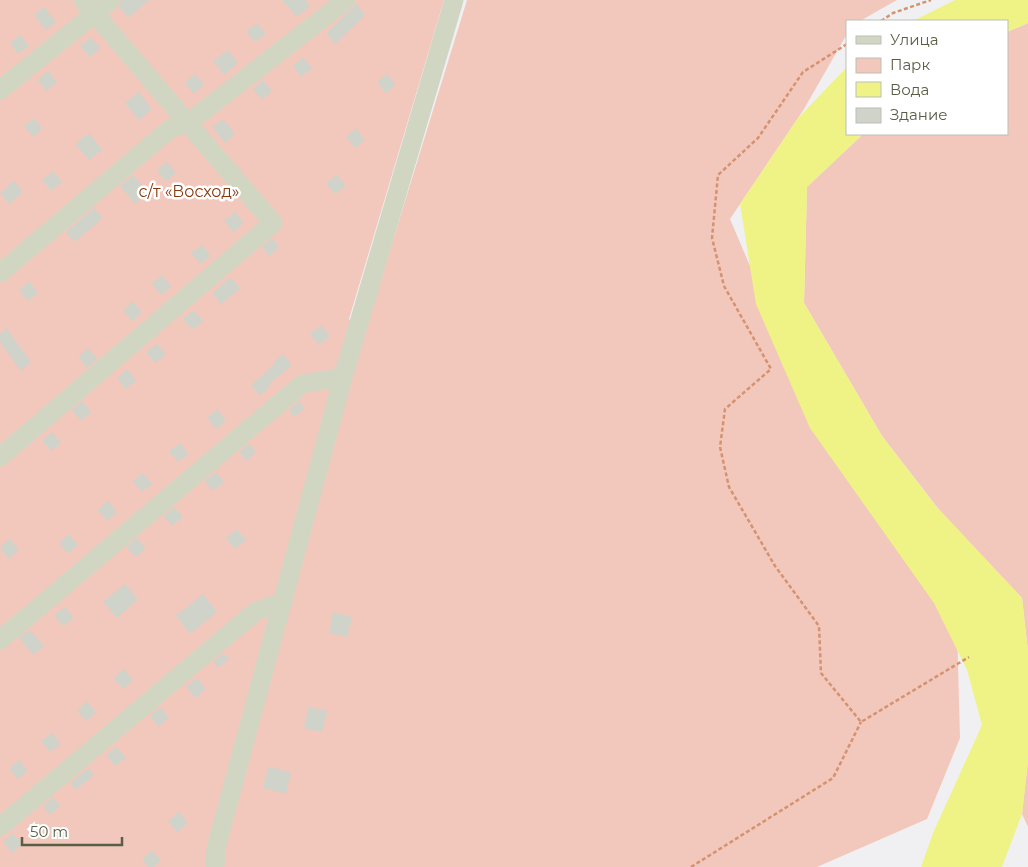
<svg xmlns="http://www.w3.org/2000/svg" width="1028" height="867" viewBox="0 0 1028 867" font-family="Montserrat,sans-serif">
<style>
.green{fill:#f3c8bc}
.water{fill:#eff385}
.building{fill:#cfd3ca}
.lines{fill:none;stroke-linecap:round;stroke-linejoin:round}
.path{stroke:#d49270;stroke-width:2.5;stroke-dasharray:4 2.5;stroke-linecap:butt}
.minor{stroke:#d1d6c3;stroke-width:19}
.labels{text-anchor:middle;stroke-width:5;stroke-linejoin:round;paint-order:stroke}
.park-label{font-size:16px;fill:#88380f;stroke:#fff}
</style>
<rect width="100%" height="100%" fill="#f0f0f3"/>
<g class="green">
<path d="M0 0H444L349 319 361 344 467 0H897L860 21H847V34L804 109 730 219 787 353 957 625 960 738 927 819 817 867H0Z"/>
<path d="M1028 23V652L1022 598 940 511 882 436 804 303 807 187 863 134H1007V32Z"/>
<path d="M1028 761V827L1022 814Z"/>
</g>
<g class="water">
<path d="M955 0H1028V23L1007 32V21H913Z"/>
<path d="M847 67V134H863L807 187 804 303 882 436 935 505 1022 598 1028 652V761L1022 814 1002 867H921L933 833 982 725 967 670 934 603 810 428 756 304 740 204 798 118Z"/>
</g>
<g class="building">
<path d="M122 0H149L128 18 119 7Z"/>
<path d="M282 0H305L310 6 297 17Z"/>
<path d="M357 4 365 15 335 44 326 33Z"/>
<path d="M44 7 56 22 46 30 34 15Z"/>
<path d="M257 23 266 34 255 42 246 31Z"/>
<path d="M20 35 29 46 18 54 10 43Z"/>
<path d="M91 37 100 48 90 57 80 46Z"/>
<path d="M228 50 238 63 224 75 213 61Z"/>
<path d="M303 57 312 68 301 77 293 66Z"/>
<path d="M48 71 57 82 47 91 37 80Z"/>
<path d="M195 74 204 85 194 94 185 83Z"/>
<path d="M387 74 396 85 386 93 377 82Z"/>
<path d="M263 80 272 91 262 100 253 89Z"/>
<path d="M139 92 152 109 139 120 125 103Z"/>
<path d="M34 118 43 128 33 137 24 126Z"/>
<path d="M223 119 235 134 225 143 212 127Z"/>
<path d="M356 128 365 140 355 148 346 137Z"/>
<path d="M89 133 102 150 89 160 75 144Z"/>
<path d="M167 162 176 173 166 181 157 171Z"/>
<path d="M53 171 62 182 51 191 42 180Z"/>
<path d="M133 175 148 192 135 204 120 186Z"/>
<path d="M337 175 346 186 335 194 326 183Z"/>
<path d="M14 181 23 192 9 204 0 193Z"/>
<path d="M94 208 103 218 74 242 66 232Z"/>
<path d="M235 212 244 223 233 232 224 221Z"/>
<path d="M272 238 279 247 269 256 262 247Z"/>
<path d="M202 245 211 256 200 264 191 253Z"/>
<path d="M162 275 171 287 161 295 152 284Z"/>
<path d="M231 277 240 288 221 304 212 293Z"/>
<path d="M29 281 38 293 28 301 19 290Z"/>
<path d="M133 301 142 313 132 321 123 310Z"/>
<path d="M194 310 203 321 192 330 183 319Z"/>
<path d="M321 325 330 336 319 345 310 334Z"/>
<path d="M6 328 31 362 21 371 0 342V334Z"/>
<path d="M157 344 166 355 155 363 146 352Z"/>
<path d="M88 348 97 359 87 368 78 357Z"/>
<path d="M283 354 292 365 269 384 270 387 260 396 251 385 274 365 273 363Z"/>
<path d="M127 369 136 380 126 389 117 378Z"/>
<path d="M82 401 91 412 81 421 72 410Z"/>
<path d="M299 401 305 408 294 417 289 410Z"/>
<path d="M217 409 226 420 216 429 207 418Z"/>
<path d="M52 432 61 443 51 451 42 440Z"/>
<path d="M180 443 189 454 178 462 169 451Z"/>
<path d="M249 444 256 452 246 461 239 452Z"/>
<path d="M216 472 224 482 213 491 205 481Z"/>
<path d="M143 473 152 484 142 492 133 481Z"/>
<path d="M108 501 117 512 107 521 98 510Z"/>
<path d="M174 507 183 517 172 526 164 516Z"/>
<path d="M237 529 246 540 235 549 226 538Z"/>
<path d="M69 534 78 545 68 554 59 543Z"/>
<path d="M137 538 146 549 135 557 127 547Z"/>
<path d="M10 539 19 550 8 559 0 547Z"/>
<path d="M125 584 138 599 117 618 103 602Z"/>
<path d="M203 594 217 612 190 634 176 616Z"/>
<path d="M65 607 74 618 63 626 54 615Z"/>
<path d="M333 612 352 617 347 637 329 633Z"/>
<path d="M30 630 44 646 33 655 19 638Z"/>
<path d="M223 653 229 659 218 668 213 662Z"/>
<path d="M124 669 133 680 123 689 114 678Z"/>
<path d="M197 678 206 689 195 698 186 687Z"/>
<path d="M87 701 96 712 86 721 77 710Z"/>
<path d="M160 707 169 718 159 727 150 716Z"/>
<path d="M308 707 327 711 322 732 304 728Z"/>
<path d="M52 733 61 744 50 752 41 741Z"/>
<path d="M116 747 126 758 115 766 106 755Z"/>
<path d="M19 760 28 771 18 779 9 768Z"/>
<path d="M268 767 291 772 286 794 263 788Z"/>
<path d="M88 768 94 775 76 790 70 783Z"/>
<path d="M53 797 60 806 50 815 43 806Z"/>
<path d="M179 812 188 823 177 832 168 821Z"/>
<path d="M13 833 22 844 12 853 3 842Z"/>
<path d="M152 850 161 861 154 867H148L142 859Z"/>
</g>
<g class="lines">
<g class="path">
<path d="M881 21 893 13 931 0"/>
<path d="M847 44 803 72 758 138 718 175 712 238 724 286 771 369 725 409 720 447 729 487 775 566 819 626 821 673 861 722 969 657"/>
<path d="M691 867 833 778 861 722"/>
</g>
<g class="minor">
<path d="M0 90 111 0"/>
<path d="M0 273 171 128 188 123 346 0"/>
<path d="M0 457 273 223 83 0"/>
<path d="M0 640 302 384 343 377"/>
<path d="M0 827 256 611 283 602"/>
<path d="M215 867 216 848 343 377 454 0"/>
</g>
</g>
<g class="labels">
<g class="park-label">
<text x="189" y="197">с/т «Восход»</text>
</g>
</g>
<rect x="846" y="20" width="162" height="115" fill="#ffffff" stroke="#bcbfb5"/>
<rect x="856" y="36" width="25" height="8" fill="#d1d6c3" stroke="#bcbfb5"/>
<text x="890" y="45" font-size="15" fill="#585f46">Улица</text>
<rect x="856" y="58" width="25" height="15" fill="#f3c8bc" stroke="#bcbfb5"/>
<text x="890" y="70" font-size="15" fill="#585f46">Парк</text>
<rect x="856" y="82" width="25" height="15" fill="#eff385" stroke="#bcbfb5"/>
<text x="890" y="95" font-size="15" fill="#585f46">Вода</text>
<rect x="856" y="108" width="25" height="15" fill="#cfd3ca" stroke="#bcbfb5"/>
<text x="890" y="120" font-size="15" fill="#585f46">Здание</text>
<path d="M22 837v8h100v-8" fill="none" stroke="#585f46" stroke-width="2.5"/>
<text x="30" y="837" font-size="15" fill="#585f46" stroke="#ffffff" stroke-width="4" paint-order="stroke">50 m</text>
</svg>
